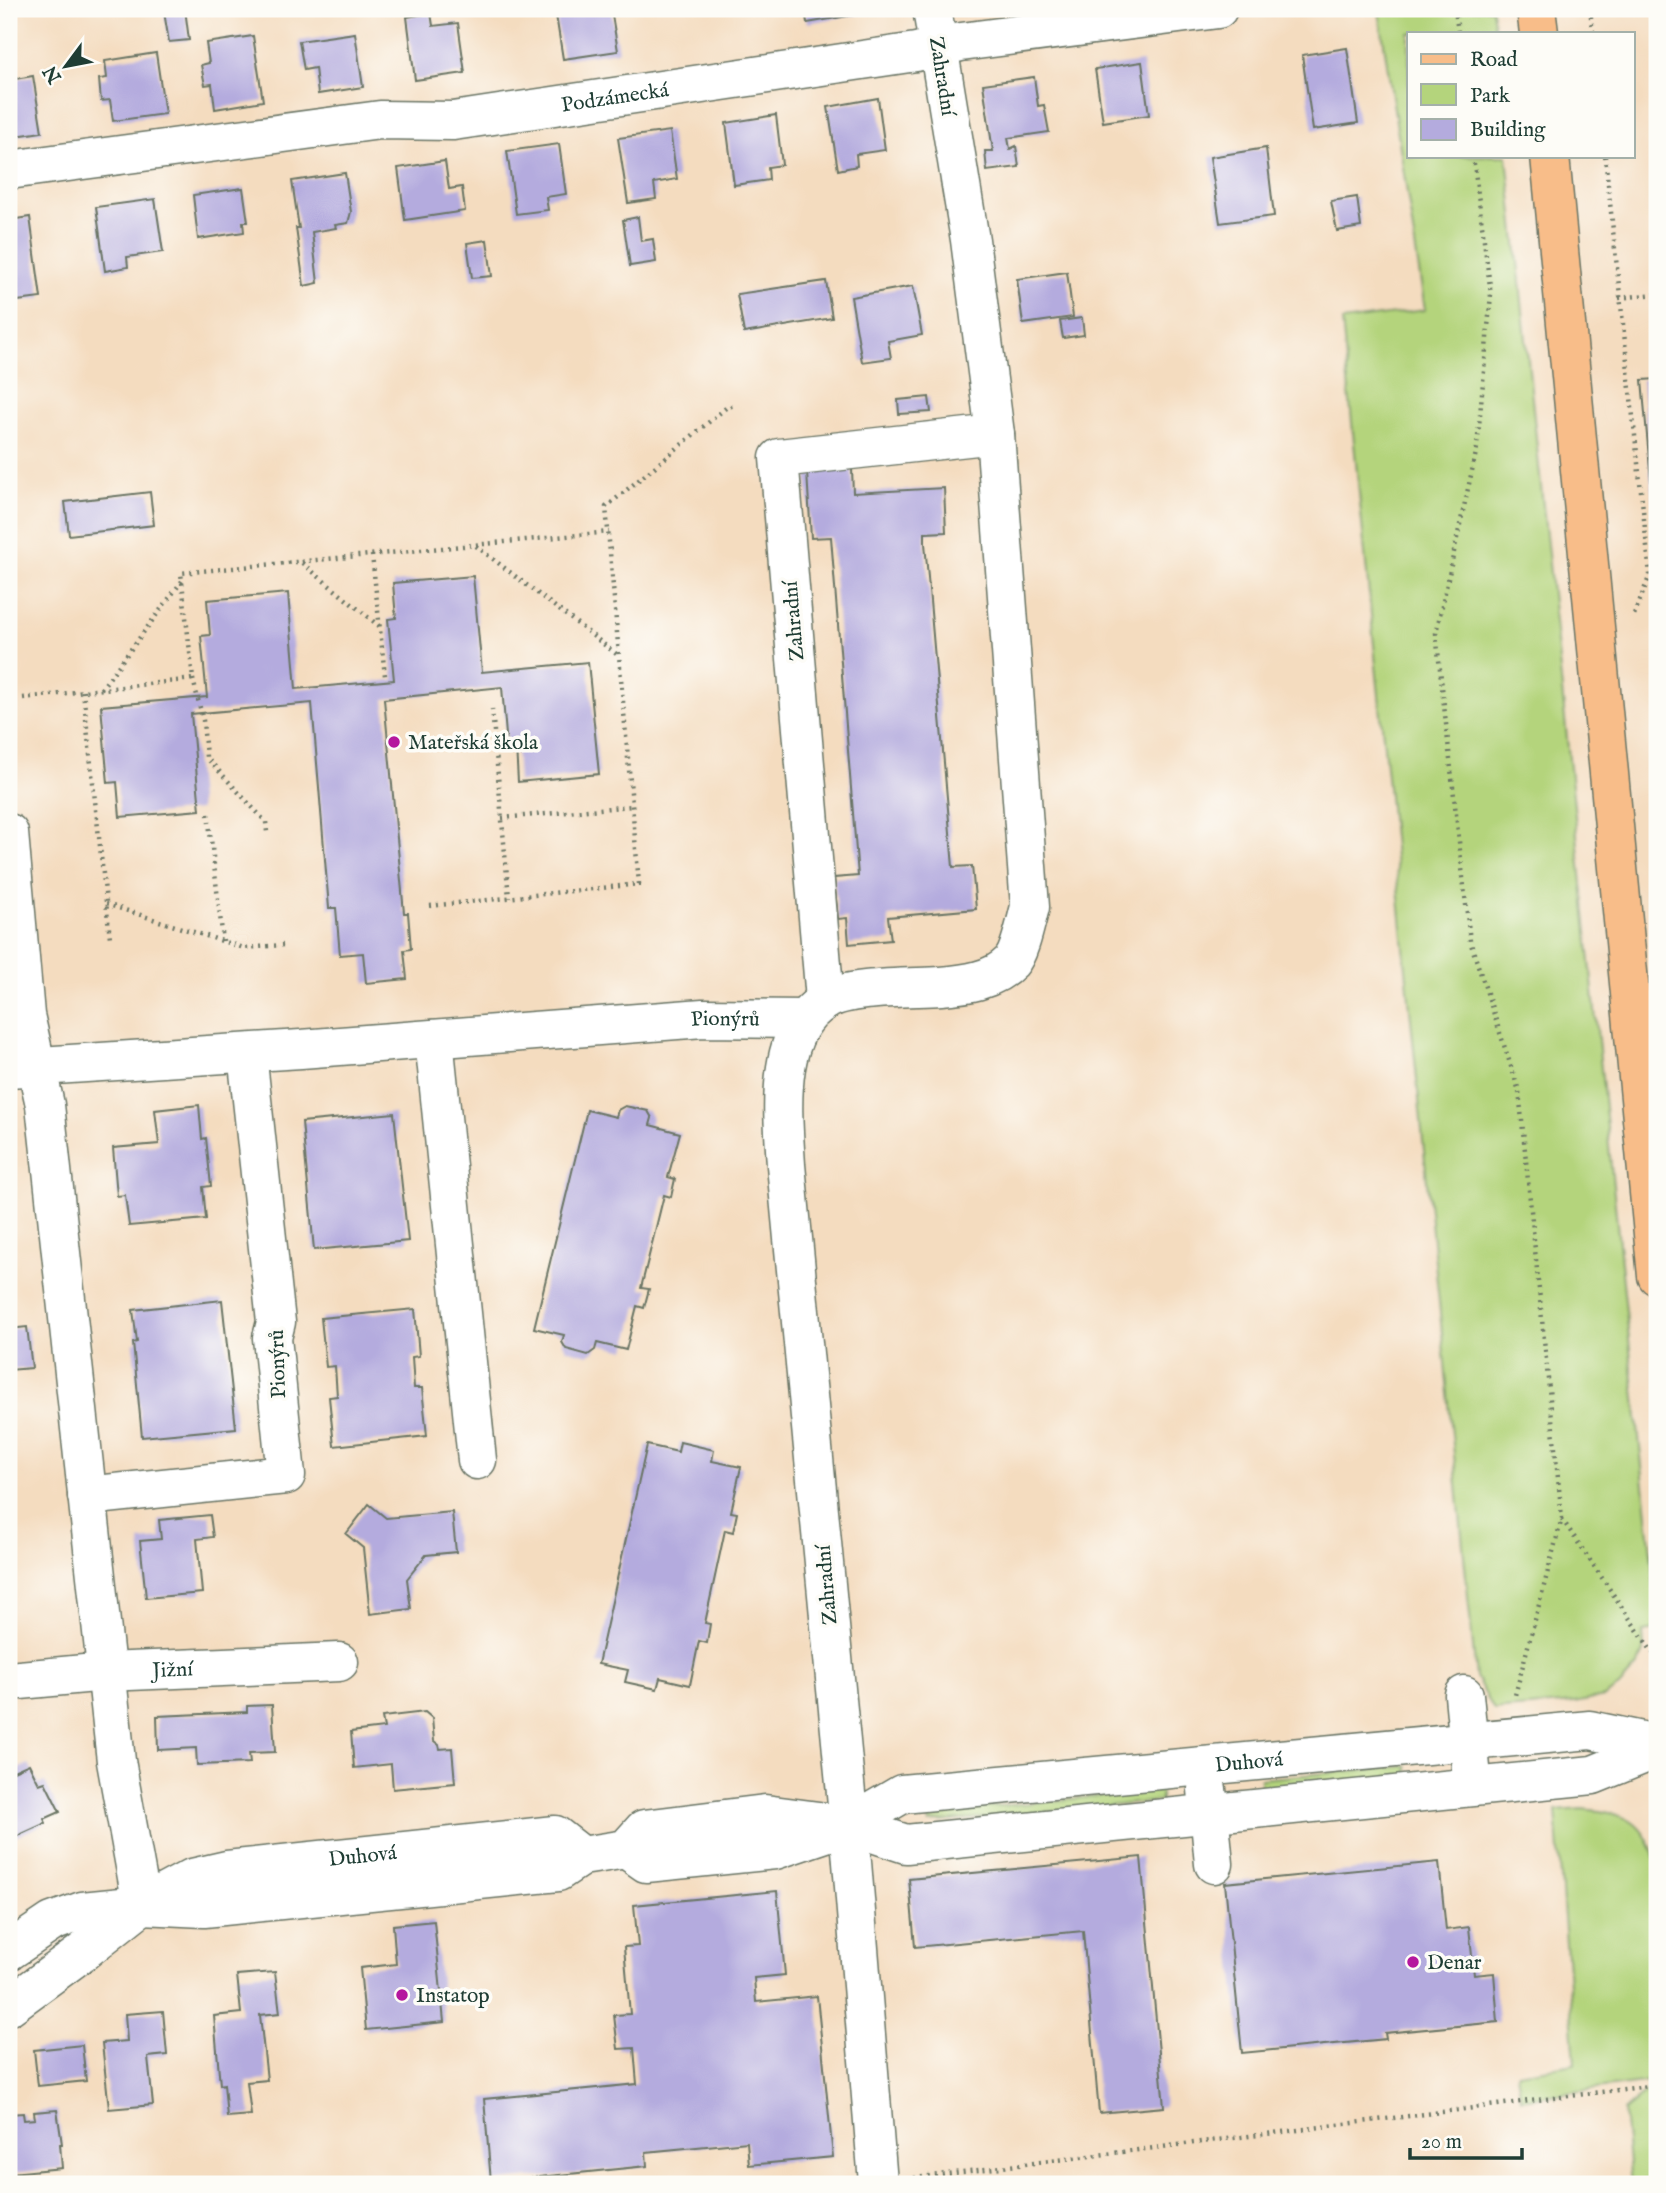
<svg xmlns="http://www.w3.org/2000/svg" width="1666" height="2193" viewBox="0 0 1666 2193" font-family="'IM FELL English',serif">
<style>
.green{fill:#b4d47c;stroke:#6a8858;stroke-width:2}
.building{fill:#b4abde}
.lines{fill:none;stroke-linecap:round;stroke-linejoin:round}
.minor-casing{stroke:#6a7565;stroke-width:41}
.major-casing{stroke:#6a7565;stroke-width:41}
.path{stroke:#6a7565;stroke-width:4.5;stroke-dasharray:2 5;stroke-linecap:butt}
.minor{stroke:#fff;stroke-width:38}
.major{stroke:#f8bd89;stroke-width:38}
.poi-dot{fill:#b5179e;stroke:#fdfcf7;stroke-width:2.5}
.labels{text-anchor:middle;stroke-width:7;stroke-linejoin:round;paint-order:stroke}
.street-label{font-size:21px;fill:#1f3d34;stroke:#fdfcf7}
.poi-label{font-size:21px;fill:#1f3d34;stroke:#fdfcf7;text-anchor:start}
</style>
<rect width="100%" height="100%" fill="#fdfcf7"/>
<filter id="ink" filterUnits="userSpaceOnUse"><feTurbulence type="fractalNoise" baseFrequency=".0143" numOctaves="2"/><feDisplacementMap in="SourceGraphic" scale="14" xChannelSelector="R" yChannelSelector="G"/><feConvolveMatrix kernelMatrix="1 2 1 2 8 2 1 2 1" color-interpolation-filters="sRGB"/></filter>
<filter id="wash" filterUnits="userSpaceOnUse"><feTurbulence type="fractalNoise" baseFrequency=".00686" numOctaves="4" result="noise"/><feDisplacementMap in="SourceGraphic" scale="28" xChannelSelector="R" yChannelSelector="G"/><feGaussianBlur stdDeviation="1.57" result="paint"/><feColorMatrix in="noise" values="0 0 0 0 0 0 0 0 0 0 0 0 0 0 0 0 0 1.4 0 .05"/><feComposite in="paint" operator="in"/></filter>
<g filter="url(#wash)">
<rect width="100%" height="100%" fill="#f4dcbf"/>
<g class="green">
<path d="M1396 9H1492L1495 33H1409V156H1507L1657 1612V1630L1643 1632 1644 1652 1636 1668 1619 1687 1604 1697 1574 1703 1494 1710 1476 1677 1342 321 1425 310 1379 11Z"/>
<path d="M1407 1766V1777L1260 1789V1779Z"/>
<path d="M1161 1790V1801L929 1823V1813Z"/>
<path d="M1582 1809C1626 1813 1646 1820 1657 1866V2081L1521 2099 1517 2073 1575 2064 1556 1811Z"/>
<path d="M1657 2082V2184H1631L1624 2111Z"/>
</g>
<g id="blocks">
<g class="building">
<path d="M185 9 189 40 169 42 164 12Z"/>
<path d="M240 9H275V10L241 15Z"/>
<path d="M555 9H611L618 51 563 59Z"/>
<path d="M805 9H865L866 13 807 23Z"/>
<path d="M431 13 433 26 458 23 465 73 415 80 407 17Z"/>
<path d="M355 33 363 87 318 94 315 68 304 70 299 41Z"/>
<path d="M253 36 263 101 215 109 212 84 205 85 201 65 209 63 206 43Z"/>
<path d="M1347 48 1358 123 1313 130 1302 55Z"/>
<path d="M156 53 165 114 113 121 110 100 101 101 99 79 107 78 105 61Z"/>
<path d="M1142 62 1149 115 1103 122 1095 69Z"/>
<path d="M33 76 42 132 9 137V80Z"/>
<path d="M1034 77 1038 106 1044 105 1049 132 1008 138 1010 149 1016 146 1019 167 987 171 985 151H993L983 84Z"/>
<path d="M878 98 885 150 856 154 857 166 838 170 828 107Z"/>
<path d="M776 115 782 165 768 167 769 180 734 185 726 123Z"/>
<path d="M670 131 677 179 654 183 656 199 628 203 618 138Z"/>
<path d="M559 144 566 194 546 197 548 210 516 214 507 151Z"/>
<path d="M1266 148 1274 216 1220 223 1210 157Z"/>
<path d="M445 161 449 189 462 187 465 211 405 220 398 168Z"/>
<path d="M345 173 351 212 348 223 335 225 336 228 312 232 318 283 304 286 296 228H299L292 181Z"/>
<path d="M243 188 248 222H243L244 232 198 239 193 195Z"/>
<path d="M1357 197 1361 227 1337 231 1331 201Z"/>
<path d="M155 199 163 252 127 257 128 267 105 271 96 207Z"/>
<path d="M30 217 41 298 9 302V220Z"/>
<path d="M638 217 641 241 653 239 656 262 630 266 623 220Z"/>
<path d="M487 240 492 276 472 278 467 243Z"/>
<path d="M1067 272 1073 317 1023 324 1017 279Z"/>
<path d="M826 281 832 318 744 333 737 294Z"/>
<path d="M913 286 922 335 888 341 891 358 862 362 851 297Z"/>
<path d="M1082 318 1084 335 1063 338 1060 321Z"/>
<path d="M1657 379V525H1655L1642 380Z"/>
<path d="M929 397 931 412 899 414 898 400Z"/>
<path d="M852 469 853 493 944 488 946 532 925 533V543L953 867 972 866 976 909 888 917 891 940 849 944 847 918 838 919 834 878 858 876 831 537 811 538 807 472Z"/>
<path d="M150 492 154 525 69 535 65 502Z"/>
<path d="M473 576 482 672 588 662 599 774 518 782 516 746 507 747 502 687 384 699 404 913H408L411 949 404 950 407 979 366 983 363 953 340 955 336 908H329L312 703 191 714 200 810 120 817 117 782 108 783 101 706 207 697 201 636 210 635 207 600 288 593 296 689 394 680 388 619 396 618 393 583Z"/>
<path d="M199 1105 202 1139 206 1138 211 1186 203 1187 206 1219 129 1226 125 1195 117 1196 113 1148 159 1144 155 1110Z"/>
<path d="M625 1106 648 1111 652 1118 650 1125 680 1133 668 1177 675 1179 671 1197 664 1195 641 1288 649 1289 644 1308 637 1306 626 1350 597 1343 595 1350 588 1355 566 1349 562 1342 564 1335 534 1328 587 1110 616 1117 618 1110Z"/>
<path d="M394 1113 408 1241 314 1250 302 1122Z"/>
<path d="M222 1300 236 1428 142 1437 133 1343 137 1342 133 1310Z"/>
<path d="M415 1309 419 1356 412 1357 414 1388H422L427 1436 334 1446 329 1397 337 1396 335 1366 326 1367 321 1318Z"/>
<path d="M27 1327 32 1368 9 1370V1329Z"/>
<path d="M680 1442 714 1450 712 1461 741 1467 731 1512 737 1513 733 1532 725 1530 705 1623 710 1624 707 1643 699 1641 690 1685 660 1678 657 1689 625 1682 628 1670 598 1664 647 1445 678 1452Z"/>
<path d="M369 1504 386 1518 452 1512 456 1552 426 1555 407 1579 411 1609 370 1614 363 1548 346 1534Z"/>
<path d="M210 1515 213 1537 197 1539 202 1593 146 1598 140 1541 161 1539 159 1520Z"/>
<path d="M272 1705 275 1752 249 1753 250 1763 197 1765 196 1748 158 1750 157 1716 247 1712V1706Z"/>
<path d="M425 1712 432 1718 434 1741 439 1745 440 1749 452 1748 455 1783 393 1789 391 1764 354 1768 351 1732 384 1728 382 1717Z"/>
<path d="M29 1764 39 1784 45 1782 60 1812 44 1819 46 1823 13 1838 9 1828V1773Z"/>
<path d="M1141 1857 1164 2107 1099 2113 1083 1931 915 1947 909 1879Z"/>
<path d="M1439 1862 1446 1930 1469 1927 1474 1975 1494 1973 1498 2022 1385 2033 1386 2039 1242 2053 1225 1883Z"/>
<path d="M777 1891 785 1975 754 1978 756 2002 817 1996 833 2157 749 2165 747 2142 646 2152 647 2166 491 2182 484 2099 637 2084 634 2048 618 2049 614 2015 630 2014 624 1947 638 1946 634 1905Z"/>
<path d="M434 1921 444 2022 366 2030 360 1968 396 1964 393 1925Z"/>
<path d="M275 1972 280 2013 260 2015 267 2080 247 2082 251 2115 227 2117 224 2084 220 2085 214 2016 241 2013 237 1975Z"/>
<path d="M163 2011 167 2055 148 2057 153 2105 109 2109 102 2043 127 2041 125 2014Z"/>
<path d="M82 2045 86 2081 38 2086 34 2050Z"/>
<path d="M57 2110 62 2144H60L62 2168 11 2173 9 2114 23 2113 24 2120 35 2119 34 2112Z"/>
</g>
</g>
</g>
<g filter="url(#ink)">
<use href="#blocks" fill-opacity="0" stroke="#6a7565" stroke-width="2"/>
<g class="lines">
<defs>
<g id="minor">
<path id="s1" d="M9 170 380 120 453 121 916 52 961 42 1218 9"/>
<path d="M9 833 25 1015 45 1105 116 1761 142 1905"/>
<path d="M825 1000 779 458 995 434"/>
<path d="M434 1039 477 1460"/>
<path id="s2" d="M9 1068 301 1049 703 1018 804 1019"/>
<path d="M87 1496 286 1475 272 1338 276 1322 247 1053"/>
<path id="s3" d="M9 1681 106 1672 339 1662"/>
<path d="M1464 1695 1471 1768"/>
<path d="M1207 1789 1214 1864"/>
<path id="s4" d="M626 1849 646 1863 775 1850 849 1825 902 1794 1590 1730 1657 1744"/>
<path d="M9 1951 52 1922 82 1911 142 1905 204 1908 558 1872 582 1856 626 1849 644 1829 765 1814 849 1825 906 1844 1593 1775 1657 1749"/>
<path id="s5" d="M9 2006 80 1954 142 1905 192 1878 227 1870 555 1835 582 1856"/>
<path d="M878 2183 849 1825 786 1165C783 1114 773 1032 825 1001 848 986 912 988 941 986 965 984 993 981 1011 962 1020 952 1026 921 1030 907L995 434 970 240 932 9"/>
</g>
<g id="major">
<path d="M1536 9 1539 33"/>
<path d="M1550 156 1657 1276"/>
</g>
</defs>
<use href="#minor" class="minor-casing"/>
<use href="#major" class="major-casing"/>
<g class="path">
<path d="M1455 9 1458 33"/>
<path d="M1590 9 1593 33"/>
<path d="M1473 156 1491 294 1477 448 1436 633 1470 941 1519 1091 1562 1518 1514 1699"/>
<path d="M1605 156 1650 575 1634 615"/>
<path d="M1619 298 1657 294"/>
<path d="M476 546 619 656"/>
<path d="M372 555 385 676"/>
<path d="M302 563 379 626"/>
<path d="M193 679 203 720 206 757 266 822 267 832"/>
<path d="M101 689 182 581"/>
<path d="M83 691 110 938"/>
<path d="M23 698 193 679 181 573 609 532"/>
<path d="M492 709 509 898"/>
<path d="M208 814 223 941"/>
<path d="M502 818 632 806"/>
<path d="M106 904 244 948 284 945"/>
<path d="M430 906 639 884 606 507 727 407 736 405"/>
<path d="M1562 1519 1653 1653"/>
<path d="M914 2178 1657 2085"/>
</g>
<use href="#minor" class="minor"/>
<use href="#major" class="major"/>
</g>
</g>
<g class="poi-dot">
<circle cx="394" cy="742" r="7"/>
<circle cx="1413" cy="1962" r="7"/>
<circle cx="402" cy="1995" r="7"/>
</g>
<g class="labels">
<g class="street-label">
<text transform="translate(943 76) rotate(81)" y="7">Zahradní</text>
<text dy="7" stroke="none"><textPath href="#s1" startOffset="611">Podzámecká</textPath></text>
<text transform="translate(793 621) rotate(-95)" y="7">Zahradní</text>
<text dy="7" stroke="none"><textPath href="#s2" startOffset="718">Pionýrů</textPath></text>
<text transform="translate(277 1364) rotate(-92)" y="7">Pionýrů</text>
<text transform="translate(826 1585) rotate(-95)" y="7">Zahradní</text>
<text dy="7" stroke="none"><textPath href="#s3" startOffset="164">Jižní</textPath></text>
<text dy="7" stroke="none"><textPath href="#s4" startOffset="642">Duhová</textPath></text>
<text dy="7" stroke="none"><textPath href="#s5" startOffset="396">Duhová</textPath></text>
</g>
<g class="poi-label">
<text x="408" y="749">Mateřská škola</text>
<text x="1427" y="1969">Denar</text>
<text x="416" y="2002">Instatop</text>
</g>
</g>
<rect width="1666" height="2193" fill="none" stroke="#fdfcf7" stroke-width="35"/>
<rect x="1407" y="32" width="228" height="126" fill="#fdfcf7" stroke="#a4b0a9" stroke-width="2"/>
<rect x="1421" y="54" width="35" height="10" fill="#f8bd89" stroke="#a4b0a9" stroke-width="2"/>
<text x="1470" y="66" font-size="21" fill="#1f3d34">Road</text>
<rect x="1421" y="84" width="35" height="21" fill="#b4d47c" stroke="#a4b0a9" stroke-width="2"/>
<text x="1470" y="102" font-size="21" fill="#1f3d34">Park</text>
<rect x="1421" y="119" width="35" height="21" fill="#b4abde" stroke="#a4b0a9" stroke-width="2"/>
<text x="1470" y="136" font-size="21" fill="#1f3d34">Building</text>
<g transform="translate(66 66) rotate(238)" stroke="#fdfcf7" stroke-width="5" paint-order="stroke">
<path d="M0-5L12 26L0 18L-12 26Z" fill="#1f3d34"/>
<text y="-10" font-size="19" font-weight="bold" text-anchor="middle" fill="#1f3d34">N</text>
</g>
<path d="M1410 2148v10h112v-10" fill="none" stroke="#1f3d34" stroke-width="3.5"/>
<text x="1421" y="2148" font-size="21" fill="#1f3d34" stroke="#fdfcf7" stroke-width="5" paint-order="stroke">20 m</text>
</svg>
